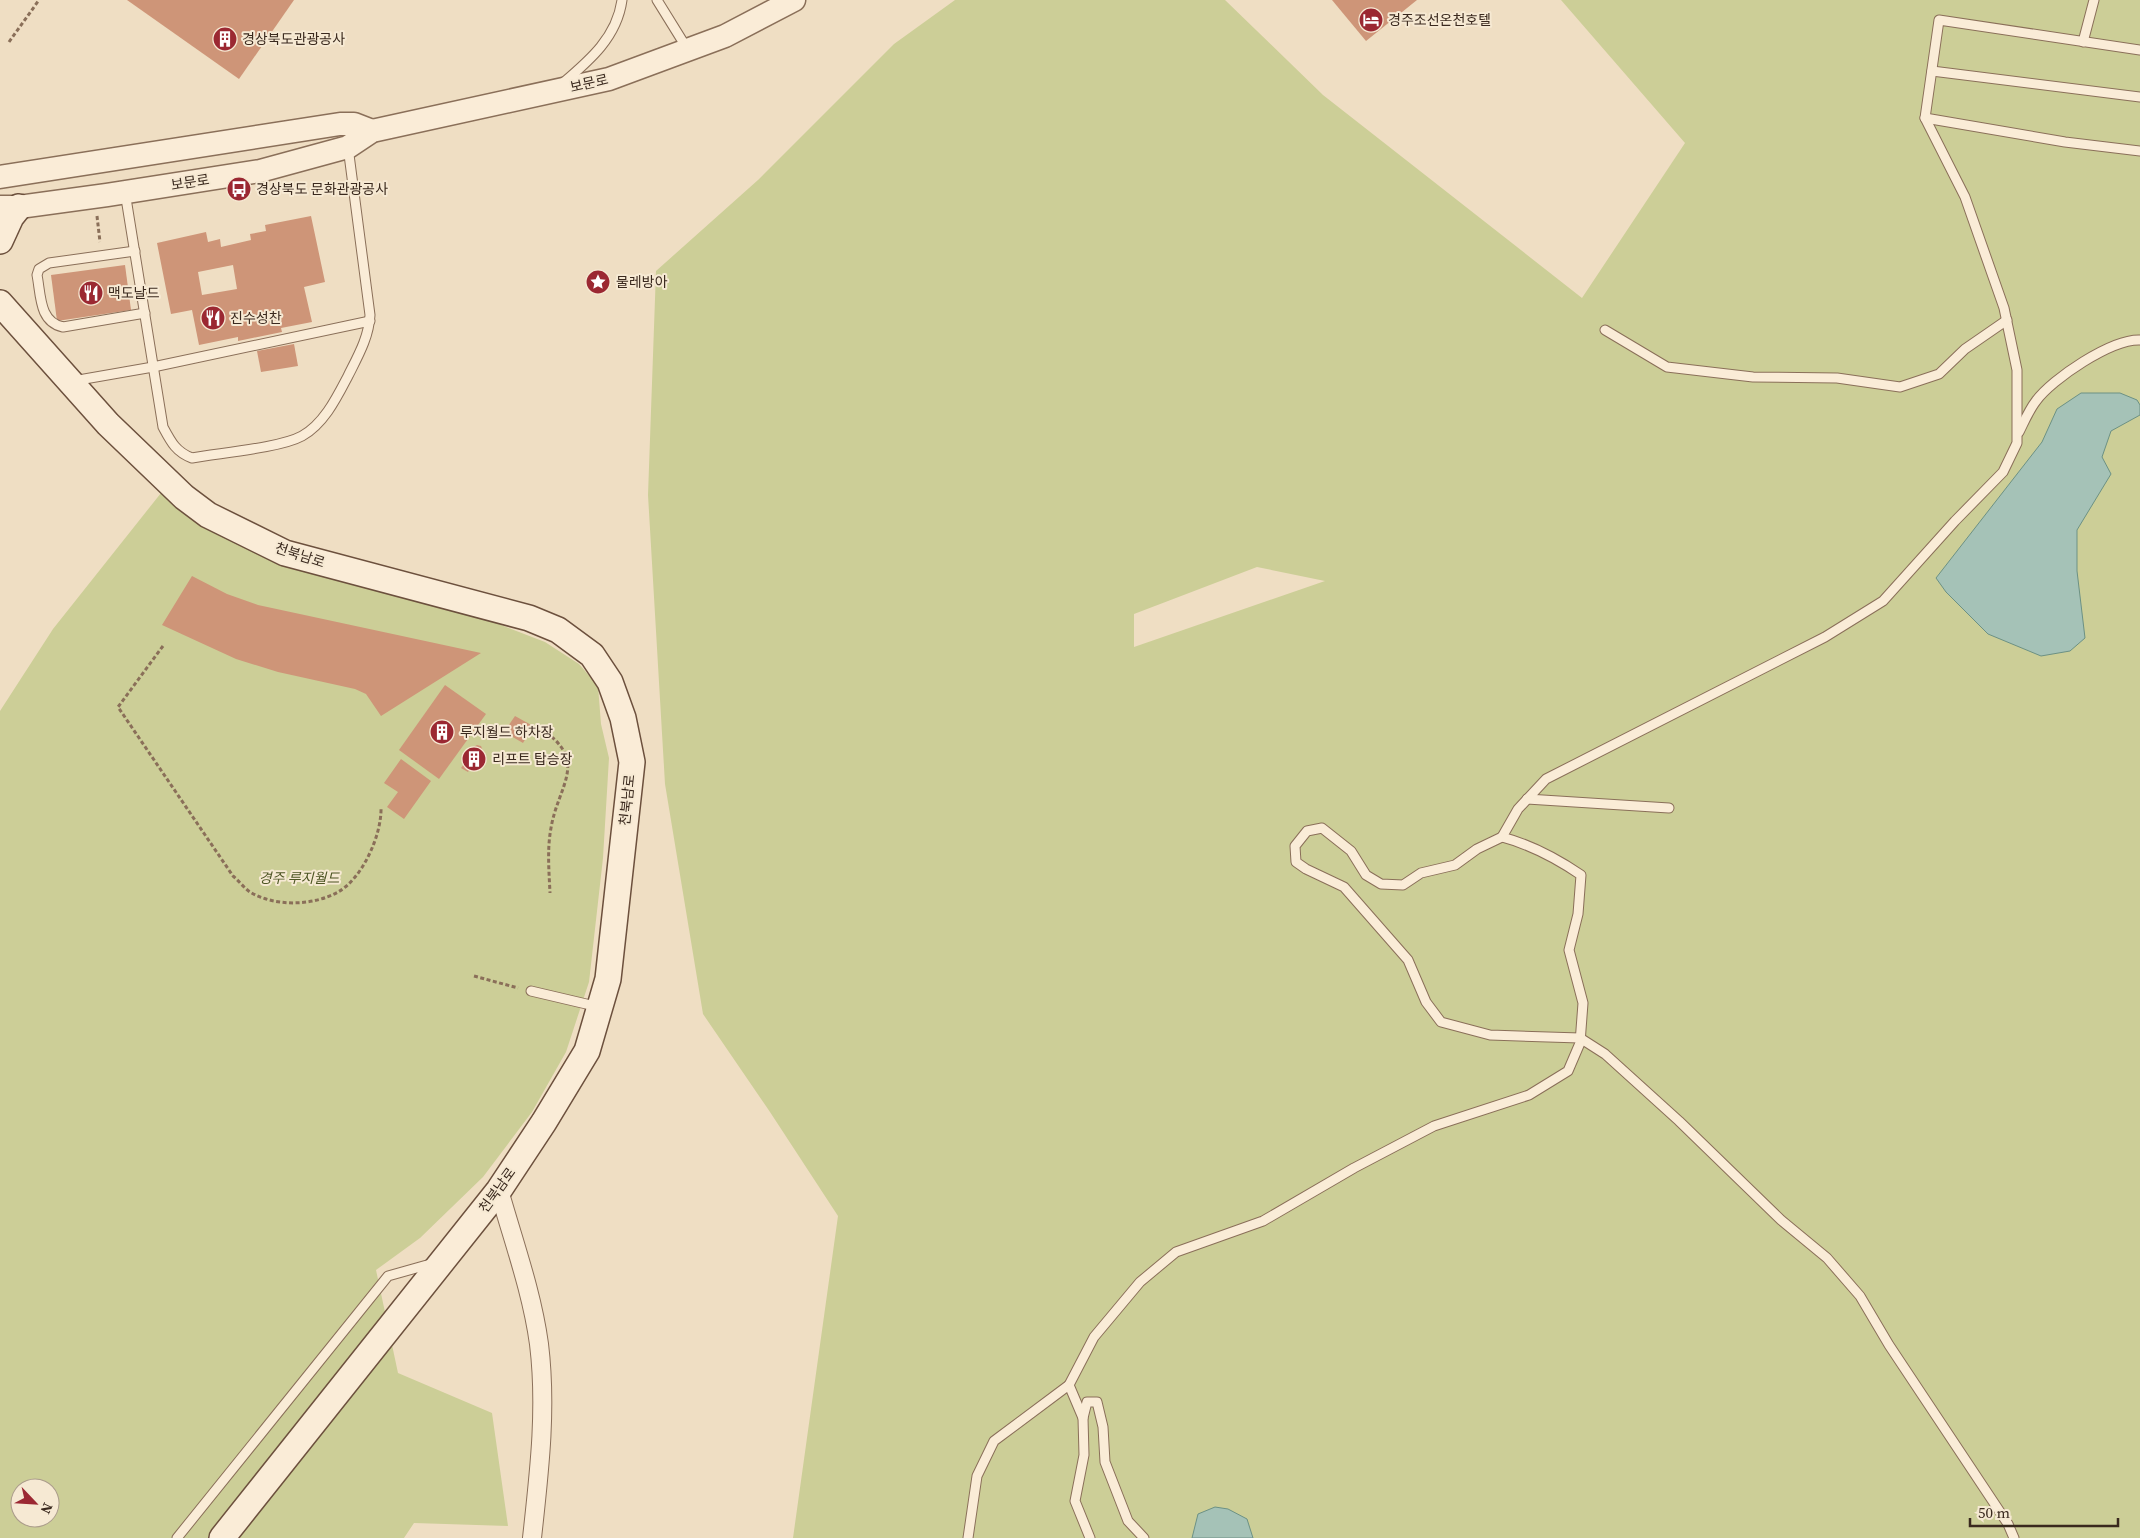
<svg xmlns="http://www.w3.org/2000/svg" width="2140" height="1538" viewBox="0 0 2140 1538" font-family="'Source Serif 4','Noto Sans KR',serif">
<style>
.green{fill:#ccce97;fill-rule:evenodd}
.water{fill:#a5c2b7;stroke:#6c9184}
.building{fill:#ce9578;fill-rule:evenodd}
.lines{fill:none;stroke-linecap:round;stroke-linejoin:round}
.service-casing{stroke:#8a6f59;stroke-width:11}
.minor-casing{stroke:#8a6f59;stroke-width:20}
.tertiary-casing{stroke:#8a6f59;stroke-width:25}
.secondary-casing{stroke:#6c503d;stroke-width:28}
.path{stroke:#8a6f59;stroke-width:3;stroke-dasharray:4 2.5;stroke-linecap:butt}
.service{stroke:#faecd7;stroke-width:9}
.minor{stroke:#faecd7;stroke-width:18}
.tertiary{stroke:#faecd7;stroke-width:22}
.secondary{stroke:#faecd7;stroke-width:25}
.labels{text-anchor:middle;stroke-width:4;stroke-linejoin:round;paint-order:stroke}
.poi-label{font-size:14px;fill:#3a291e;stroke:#f6e9d3;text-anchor:start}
.street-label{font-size:14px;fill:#3a291e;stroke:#f6e9d3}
.park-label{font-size:14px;font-style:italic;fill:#4e5624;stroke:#f6e9d3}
</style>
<rect width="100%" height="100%" fill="#efdec3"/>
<g class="green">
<path d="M955 0H1225L1323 95 1582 298 1685 143 1561 0H2140V1538H793L838 1216 770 1112 703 1014 665 784 648 495 656 271 758 180 894 44ZM1257 567 1325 581 1134 647V614Z"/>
<path d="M161 493 545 642 579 664 598 686 601 724 609 758 603 858 589 982 566 1052 532 1112 483 1177 420 1238 376 1270 398 1373 492 1413 508 1526 414 1523 404 1538H0V711L53 629ZM20 1488H50V1518H20Z"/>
</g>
<g class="water">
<path d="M2081 393H2120L2137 400 2140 405V415L2111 431 2102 457 2111 474 2077 530V571L2085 638 2070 651 2041 656 1988 634 1946 592 1936 578 2042 442 2057 409Z"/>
<path d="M1215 1507 1228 1509 1247 1519 1253 1538H1192L1198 1514Z"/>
</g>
<g class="building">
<path d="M127 0H294L239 79Z"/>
<path d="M1332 0H1417L1366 41Z"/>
<path d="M311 216 325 282 304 287 312 322 281 328 282 332 238 341V337L199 345 192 310 171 314 157 243 206 232 208 242 220 239 221 247 251 240 250 234 266 231 265 225ZM233 265 237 289 202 295 198 272Z"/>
<path d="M125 265 131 310 57 321 51 275Z"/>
<path d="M294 344 298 366 261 372 257 351Z"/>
<path d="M192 576 227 594 258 605 481 653 381 716 366 694 355 689 278 672 236 659 162 625Z"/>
<path d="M445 685 486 714 439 779 399 750Z"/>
<path d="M515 716 533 726 523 743 504 732Z"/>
<path d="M477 745 481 746 484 754 482 758 476 760 468 772 461 768 470 756 469 750Z"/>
<path d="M401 759 431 781 404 819 387 807 398 792 384 783Z"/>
</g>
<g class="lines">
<defs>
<g id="service">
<path d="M657 0 688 50"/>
<path d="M2083 42 2094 0"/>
<path d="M2140 50 1939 20 1925 118 2065 142 2140 151"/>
<path d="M1932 71 2140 97"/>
<path d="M563 83C590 60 617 37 622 0"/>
<path d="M125 192 163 427C171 442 176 452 192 458 219 453 280 448 302 436 324 424 337 397 348 376 358 356 369 337 370 315L348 147"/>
<path d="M135 251 49 263 39 269 37 275C41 295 39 322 63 327L145 313"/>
<path d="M1605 330 1667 367 1753 377 1837 378 1900 387 1939 374 1965 349 2007 320"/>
<path d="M73 381 153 367 370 321"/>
<path d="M2019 432C2024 422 2029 410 2036 401 2052 379 2111 339 2140 340"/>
<path d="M1527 799 1669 808"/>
<path d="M1502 837 1477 849 1455 865 1421 873 1403 885 1381 884 1366 875 1351 851 1322 828 1307 831 1295 846 1296 862 1306 869 1344 887 1408 960 1426 1002 1441 1022 1490 1035 1580 1038 1605 1054 1679 1121 1781 1220 1827 1258 1860 1296 1889 1345 2008 1524 2014 1538"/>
<path d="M531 991 599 1007"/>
<path d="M1069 1385 1094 1337 1140 1282 1176 1252 1263 1221 1354 1168 1434 1126 1529 1095 1568 1071 1580 1043 1583 1003 1569 950 1578 914 1581 875C1556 858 1532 845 1502 837L1518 809 1546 779 1825 637 1883 601 1955 521 2003 472 2017 443V370L2004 308 1965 197 1925 118"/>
<path d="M1083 1418 1087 1402H1097L1103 1427 1105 1462 1128 1521 1144 1538"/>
<path d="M177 1538 388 1276 434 1263"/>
<path d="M968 1538 977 1476 994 1441 1069 1385 1083 1418 1084 1455 1075 1501 1090 1538"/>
</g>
<path id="minor" d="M499 1190C513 1240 532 1292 539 1344 547 1409 539 1474 532 1538"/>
<g id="tertiary">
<path d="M0 177 340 124H354L372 131"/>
<path d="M0 207H19L107 195 260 171 348 147 372 131 609 79 725 36 794 0"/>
</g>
<g id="secondary">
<path d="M0 241 11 217 19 207"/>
<path d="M0 303 108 424 184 497 208 515 285 553 529 618 558 630 592 655 610 682 623 718 632 762 608 979 587 1051 544 1122 499 1190 222 1538"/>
</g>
</defs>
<use href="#service" class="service-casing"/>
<use href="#minor" class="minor-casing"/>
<use href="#tertiary" class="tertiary-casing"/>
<use href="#secondary" class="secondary-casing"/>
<g class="path">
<path d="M9 42 39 0"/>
<path d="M97 216 100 242"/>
<path d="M163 646 118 707 233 876C239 881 244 888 250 892 275 907 313 906 338 892 363 878 382 834 381 807"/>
<path d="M541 729C590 761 558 785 551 828 547 849 549 871 550 893"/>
<path d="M474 976 518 988"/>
</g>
<use href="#service" class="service"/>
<use href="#minor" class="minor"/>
<use href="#tertiary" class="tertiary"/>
<use href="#secondary" class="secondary"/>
</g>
<defs>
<symbol id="hotel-disc" viewBox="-11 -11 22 22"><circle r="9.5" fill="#9b2832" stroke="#f6e9d3"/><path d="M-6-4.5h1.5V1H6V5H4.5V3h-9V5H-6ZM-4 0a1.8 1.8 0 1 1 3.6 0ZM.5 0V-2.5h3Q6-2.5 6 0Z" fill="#fff"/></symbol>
<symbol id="building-disc" viewBox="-11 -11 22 22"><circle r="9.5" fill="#9b2832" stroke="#f6e9d3"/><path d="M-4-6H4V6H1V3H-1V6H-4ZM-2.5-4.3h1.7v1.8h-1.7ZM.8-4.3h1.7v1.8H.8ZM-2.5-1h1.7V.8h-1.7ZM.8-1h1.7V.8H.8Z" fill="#fff"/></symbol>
<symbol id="bus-disc" viewBox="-11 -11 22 22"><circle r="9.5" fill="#9b2832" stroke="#f6e9d3"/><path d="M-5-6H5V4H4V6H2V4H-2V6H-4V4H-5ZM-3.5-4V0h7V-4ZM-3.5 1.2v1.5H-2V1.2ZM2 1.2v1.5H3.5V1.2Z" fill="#fff"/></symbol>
<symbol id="sight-disc" viewBox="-11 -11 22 22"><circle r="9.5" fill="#9b2832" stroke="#f6e9d3"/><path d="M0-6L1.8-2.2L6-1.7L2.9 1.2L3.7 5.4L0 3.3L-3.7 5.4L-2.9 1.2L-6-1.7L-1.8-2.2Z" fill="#fff"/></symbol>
<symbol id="restaurant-disc" viewBox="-11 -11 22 22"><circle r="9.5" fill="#9b2832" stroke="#f6e9d3"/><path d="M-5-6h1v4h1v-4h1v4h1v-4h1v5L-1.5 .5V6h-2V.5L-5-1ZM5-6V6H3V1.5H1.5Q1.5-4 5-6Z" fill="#fff"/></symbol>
</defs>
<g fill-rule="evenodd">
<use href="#hotel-disc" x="1357" y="6" width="28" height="28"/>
<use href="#building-disc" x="211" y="25" width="28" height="28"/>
<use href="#bus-disc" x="225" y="175" width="28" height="28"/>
<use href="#sight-disc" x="584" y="268" width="28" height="28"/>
<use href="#restaurant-disc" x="77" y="279" width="28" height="28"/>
<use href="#restaurant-disc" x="199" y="304" width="28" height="28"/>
<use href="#building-disc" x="428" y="718" width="28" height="28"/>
<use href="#building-disc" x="460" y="745" width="28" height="28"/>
</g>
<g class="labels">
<g class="poi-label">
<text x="1388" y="25">경주조선온천호텔</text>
<text x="242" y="44">경상북도관광공사</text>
<text x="256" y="194">경상북도 문화관광공사</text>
<text x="616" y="287">물레방아</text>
<text x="108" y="298">맥도날드</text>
<text x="230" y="323">진수성찬</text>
<text x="460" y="737">루지월드 하차장</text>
<text x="492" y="764">리프트 탑승장</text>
</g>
<g class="street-label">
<text transform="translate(589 83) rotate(-13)" y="5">보문로</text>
<text transform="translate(190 182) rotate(-9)" y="5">보문로</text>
<text transform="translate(300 555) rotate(18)" y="5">천북남로</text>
<text transform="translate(627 800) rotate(-84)" y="5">천북남로</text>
<text transform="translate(497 1190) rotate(-54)" y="5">천북남로</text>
</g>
<g class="park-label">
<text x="299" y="883">경주 루지월드</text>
</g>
</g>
<g transform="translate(35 1503) rotate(115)"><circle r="24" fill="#f6e9d3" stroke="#ab9c8b"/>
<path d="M0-4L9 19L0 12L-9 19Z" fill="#9b2832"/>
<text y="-8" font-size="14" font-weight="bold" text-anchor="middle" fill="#3a291e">N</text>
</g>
<path d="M1970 1518v8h148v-8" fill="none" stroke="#3a291e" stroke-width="2.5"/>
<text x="1978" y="1518" font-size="15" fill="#3a291e" stroke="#f6e9d3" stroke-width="4" paint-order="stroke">50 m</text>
</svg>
